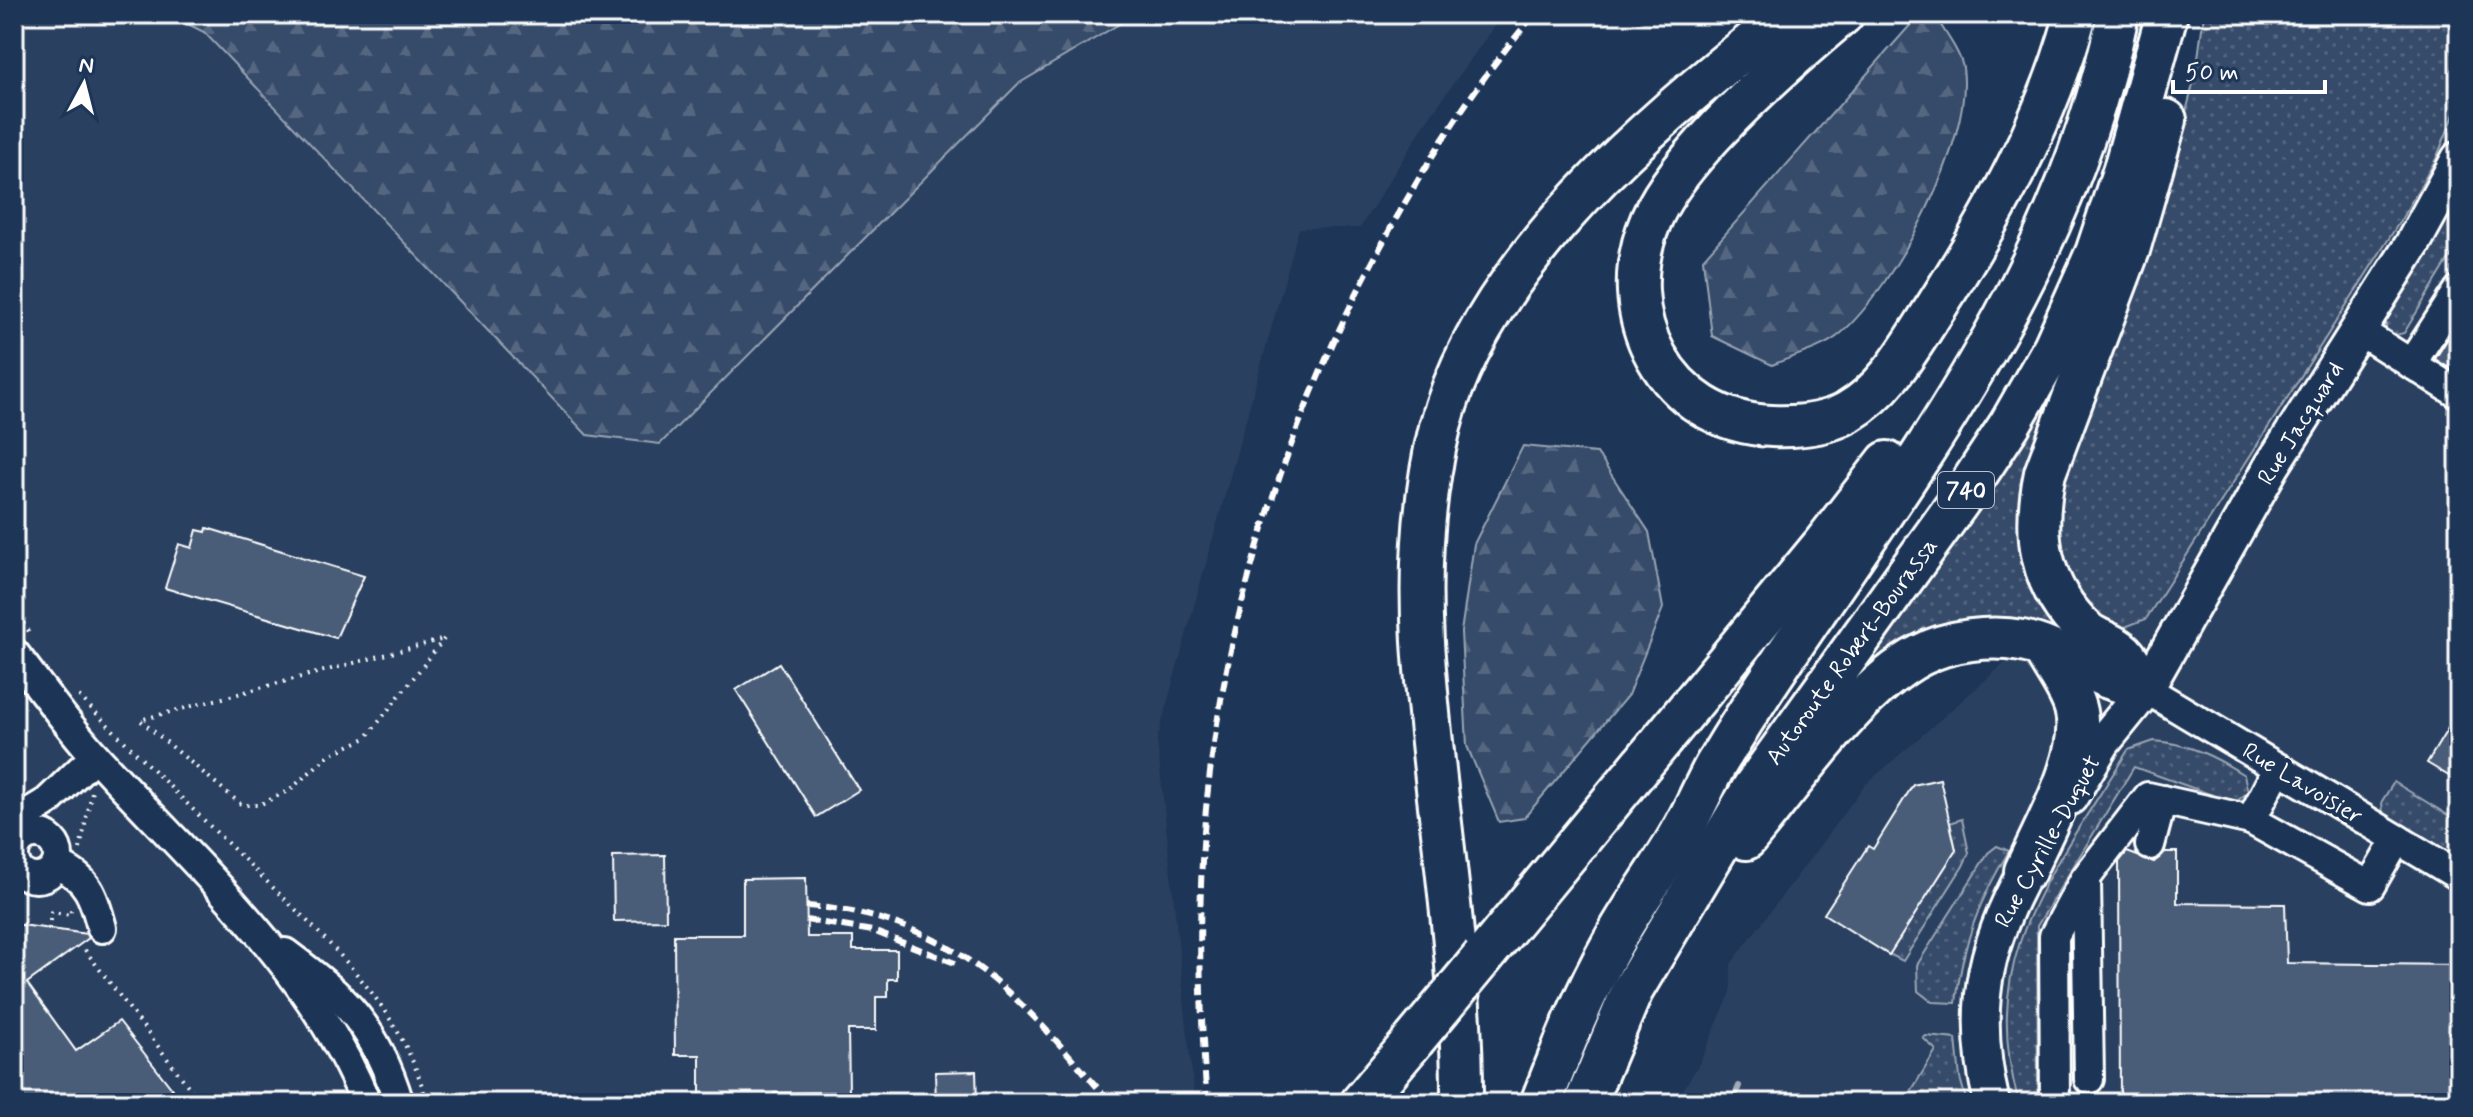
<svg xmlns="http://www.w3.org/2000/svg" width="2473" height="1117" viewBox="0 0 2473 1117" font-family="Mynerve,sans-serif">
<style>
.built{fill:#2a4161}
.grass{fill:url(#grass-dots);stroke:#9aa5b4;stroke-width:2}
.forest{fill:url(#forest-firs);stroke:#9aa5b4;stroke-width:2}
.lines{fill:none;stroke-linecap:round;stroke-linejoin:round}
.stream{stroke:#a0aab8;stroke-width:6}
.building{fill:#4a5d79;stroke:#fff;stroke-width:2}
.minor-casing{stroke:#fff;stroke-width:34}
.major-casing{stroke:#fff;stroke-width:40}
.highway-casing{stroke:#fff;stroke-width:46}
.path{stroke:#fff;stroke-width:4;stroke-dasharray:2 6;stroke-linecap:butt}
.minor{stroke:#1d3557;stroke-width:28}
.major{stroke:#1d3557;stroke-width:34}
.highway{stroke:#1d3557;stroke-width:40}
.rail{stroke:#fff;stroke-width:6;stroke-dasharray:12 6;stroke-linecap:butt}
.highway-bridge-casing{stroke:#fff;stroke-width:46;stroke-linecap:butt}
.highway-bridge{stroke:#1d3557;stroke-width:40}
.labels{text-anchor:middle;stroke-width:8;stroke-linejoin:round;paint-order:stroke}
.shield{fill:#1d3557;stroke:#bbc2cd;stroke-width:2}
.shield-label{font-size:22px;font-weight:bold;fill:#fff}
.street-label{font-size:24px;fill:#fff;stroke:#1d3557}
</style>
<defs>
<pattern id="grass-dots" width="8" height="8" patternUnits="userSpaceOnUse" patternTransform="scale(2)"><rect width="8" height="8" fill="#364b69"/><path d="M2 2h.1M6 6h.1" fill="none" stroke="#546680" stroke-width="1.8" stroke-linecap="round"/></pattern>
<pattern id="forest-firs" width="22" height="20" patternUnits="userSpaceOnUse" patternTransform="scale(2)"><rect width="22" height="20" fill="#364b69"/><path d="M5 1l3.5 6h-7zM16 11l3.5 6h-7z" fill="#546680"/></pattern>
</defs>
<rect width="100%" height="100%" fill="#1d3557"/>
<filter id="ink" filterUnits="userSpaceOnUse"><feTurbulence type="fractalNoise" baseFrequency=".0125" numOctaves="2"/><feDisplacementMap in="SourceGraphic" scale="16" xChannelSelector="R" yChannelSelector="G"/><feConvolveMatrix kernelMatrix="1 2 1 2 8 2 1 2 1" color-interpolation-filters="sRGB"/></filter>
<g filter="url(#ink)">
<g class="built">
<path d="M14 14H1503L1426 122 1360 228H1299L1157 740 1195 1103H14Z"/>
<path d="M2459 14V1103H1675L1699 1064 1731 992V964L1865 785 2084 594Z"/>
</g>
<g class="grass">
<path d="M2204 14H2459V103L2436 159 2402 218 2146 619 2117 630 2096 617 2070 584 2054 546 2056 494 2157 229 2196 72Z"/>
<path d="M2459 198V243L2404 333 2392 336 2386 331V320Z"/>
<path d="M2085 320 2030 481 2068 635 2035 632 1859 685 1853 679Z"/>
<path d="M2154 741C2188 743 2216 757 2244 775L2248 792 2237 801H2229L2134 767 2037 926 2038 1103H2019C1976 954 2055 870 2128 750Z"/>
<path d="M2394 782 2459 822V861L2383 816 2382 801Z"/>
<path d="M1962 819 1969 853 1963 866 1903 961 1889 954 1956 850 1950 823Z"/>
<path d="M1997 846 2009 851C1979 900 1962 945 1956 1003L1932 1002 1918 991 1917 965 1988 853Z"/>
<path d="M1926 1036 1956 1039 1960 1078 1967 1103H1904L1936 1050 1923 1038Z"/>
</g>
<g class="forest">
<path d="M168 14H1136L1018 84 660 444 587 435 204 32Z"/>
<path d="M1920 14H1934C1943 30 1960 51 1963 68 1974 140 1894 289 1839 335 1822 349 1792 356 1772 365L1712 336 1703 259Z"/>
<path d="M1523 446 1597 453 1649 532 1663 608 1628 695 1524 818 1499 822 1467 746 1461 632 1474 544Z"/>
</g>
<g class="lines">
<path class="stream" d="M1732 1103 1739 1086"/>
</g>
<g class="building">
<path d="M2459 321V374L2435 359Z"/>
<path d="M207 528 364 576 336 638 165 588 179 544 192 548 197 530 206 532Z"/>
<path d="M779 663 859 790 816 817 736 690Z"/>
<path d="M2459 710V782L2427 763Z"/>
<path d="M1940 779 1956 850 1889 955 1824 914 1868 846 1873 849 1913 785Z"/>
<path d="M2127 852 2154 862 2165 852H2177V903L2285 904 2287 963 2459 965V1103H2120L2119 862Z"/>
<path d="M665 855 666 920 614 921 613 856Z"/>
<path d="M806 878 807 937H853V950H897V979H888V997H876V1030H848L849 1092 774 1093V1103H700V1055H675L674 935H743V879Z"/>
<path d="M14 924 87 934 89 938 27 983 76 1051 119 1021 183 1103H14Z"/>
<path d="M976 1071 977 1103H936L935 1072Z"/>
</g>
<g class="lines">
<defs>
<g id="minor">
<path d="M2358 330 2459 394"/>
<path d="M2411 364 2459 290"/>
<path d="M14 653C41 688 67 725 97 758 194 864 312 968 366 1103"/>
<path d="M2146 689 2459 876"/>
<path d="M2278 768 2251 820 2370 886 2397 839"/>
<path d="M14 822 47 802 95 756"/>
<circle cx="36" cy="856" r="22"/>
<path d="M2150 845 2162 800"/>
<path d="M57 865C88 877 94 897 102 928"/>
<path d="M2086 880 2089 1079"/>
<path d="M285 953C347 999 376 1027 399 1103"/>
<path d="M2055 1103 2054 936 2085 879 2148 797 2251 820"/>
</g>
<g id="major">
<path d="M2070 797 2103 742 2146 689 2272 466 2412 245 2459 159"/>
<path d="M1992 1103C1968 1003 1986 936 2038 849"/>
</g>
<g id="highway">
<path d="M1843 14C1787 61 1679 154 1651 220 1611 314 1665 422 1772 426 1797 427 1825 425 1848 412 1889 388 1911 345 1936 307 1994 215 2048 120 2076 14"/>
<path d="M2146 689C2139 678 2132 662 2123 653 2113 643 2096 640 2086 631 2039 586 2032 535 2045 473L2129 250 2166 120"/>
<path d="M1746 839C1792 784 1858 687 1921 655 1949 640 1991 635 2022 641 2052 647 2078 665 2106 677 2119 682 2133 685 2146 689"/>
<path d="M2025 871C2043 829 2088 754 2075 708 2069 687 2053 668 2043 648"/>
<path d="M1483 957 1822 546 1887 462"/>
<path d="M1361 1103 1414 1040"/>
<path d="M1462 1103C1463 948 1433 796 1423 642 1419 571 1423 496 1440 427 1482 263 1659 113 1789 14"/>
<path d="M1541 1103C1562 1049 1584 994 1612 944 1632 907 1657 874 1678 838 1692 815 1702 790 1715 766 1736 731 1759 695 1782 661 1921 455 2068 264 2118 14"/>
<path d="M1585 1103 1632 991 1753 788 1962 497 2010 424 2054 347 2096 253 2124 169 2167 14"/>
</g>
</defs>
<use href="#minor" class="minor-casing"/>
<use href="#major" class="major-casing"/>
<use href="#highway" class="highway-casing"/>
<g class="path">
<path d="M14 610 32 636"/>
<path d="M444 639 366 738 329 755 290 790 259 805H242L140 720Z"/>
<path d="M79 696C135 752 191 808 248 863 320 935 401 1001 427 1103"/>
<path d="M80 849 92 792"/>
<path d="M49 929 51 912 71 915V910"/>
<path d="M85 950 201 1103"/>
</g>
<use href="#minor" class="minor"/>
<use href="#major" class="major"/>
<use href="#highway" class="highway"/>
<g class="rail">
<path d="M807 906C958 918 1018 997 1111 1103"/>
<path d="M806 920 873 931 960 965"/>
<path d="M1207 1103C1201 1023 1198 942 1202 861 1214 644 1283 425 1387 235 1429 158 1477 80 1535 14"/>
</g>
<defs>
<path id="highway-bridge" d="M1414 1040 1483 957"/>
</defs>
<use href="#highway-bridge" class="highway-bridge-casing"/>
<use href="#highway-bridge" class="highway-bridge"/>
</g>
</g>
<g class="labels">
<rect class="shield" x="1938" y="472" width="56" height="36" rx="6"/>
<g class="shield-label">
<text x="1966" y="498">740</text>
</g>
<g class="street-label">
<text transform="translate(2300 423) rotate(-58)" y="8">Rue Jacquard</text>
<text transform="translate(1851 651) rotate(-54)" y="8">Autoroute Robert-Bourassa</text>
<text transform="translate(2303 783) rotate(31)" y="8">Rue Lavoisier</text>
<text transform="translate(2047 841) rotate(-61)" y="8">Rue Cyrille-Duquet</text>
</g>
</g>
<rect width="2473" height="1117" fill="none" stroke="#1d3557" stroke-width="48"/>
<rect x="24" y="24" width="2425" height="1069" fill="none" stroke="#fff" stroke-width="3" filter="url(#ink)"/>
<g transform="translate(84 84) rotate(7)" stroke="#1d3557" stroke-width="6" paint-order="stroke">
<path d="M0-6L14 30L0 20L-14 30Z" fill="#ffffff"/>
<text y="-12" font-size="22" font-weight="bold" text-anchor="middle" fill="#ffffff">N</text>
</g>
<path d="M2173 80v12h152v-12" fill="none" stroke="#ffffff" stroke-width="4"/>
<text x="2185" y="80" font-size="24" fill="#ffffff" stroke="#1d3557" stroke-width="6" paint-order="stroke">50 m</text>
</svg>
